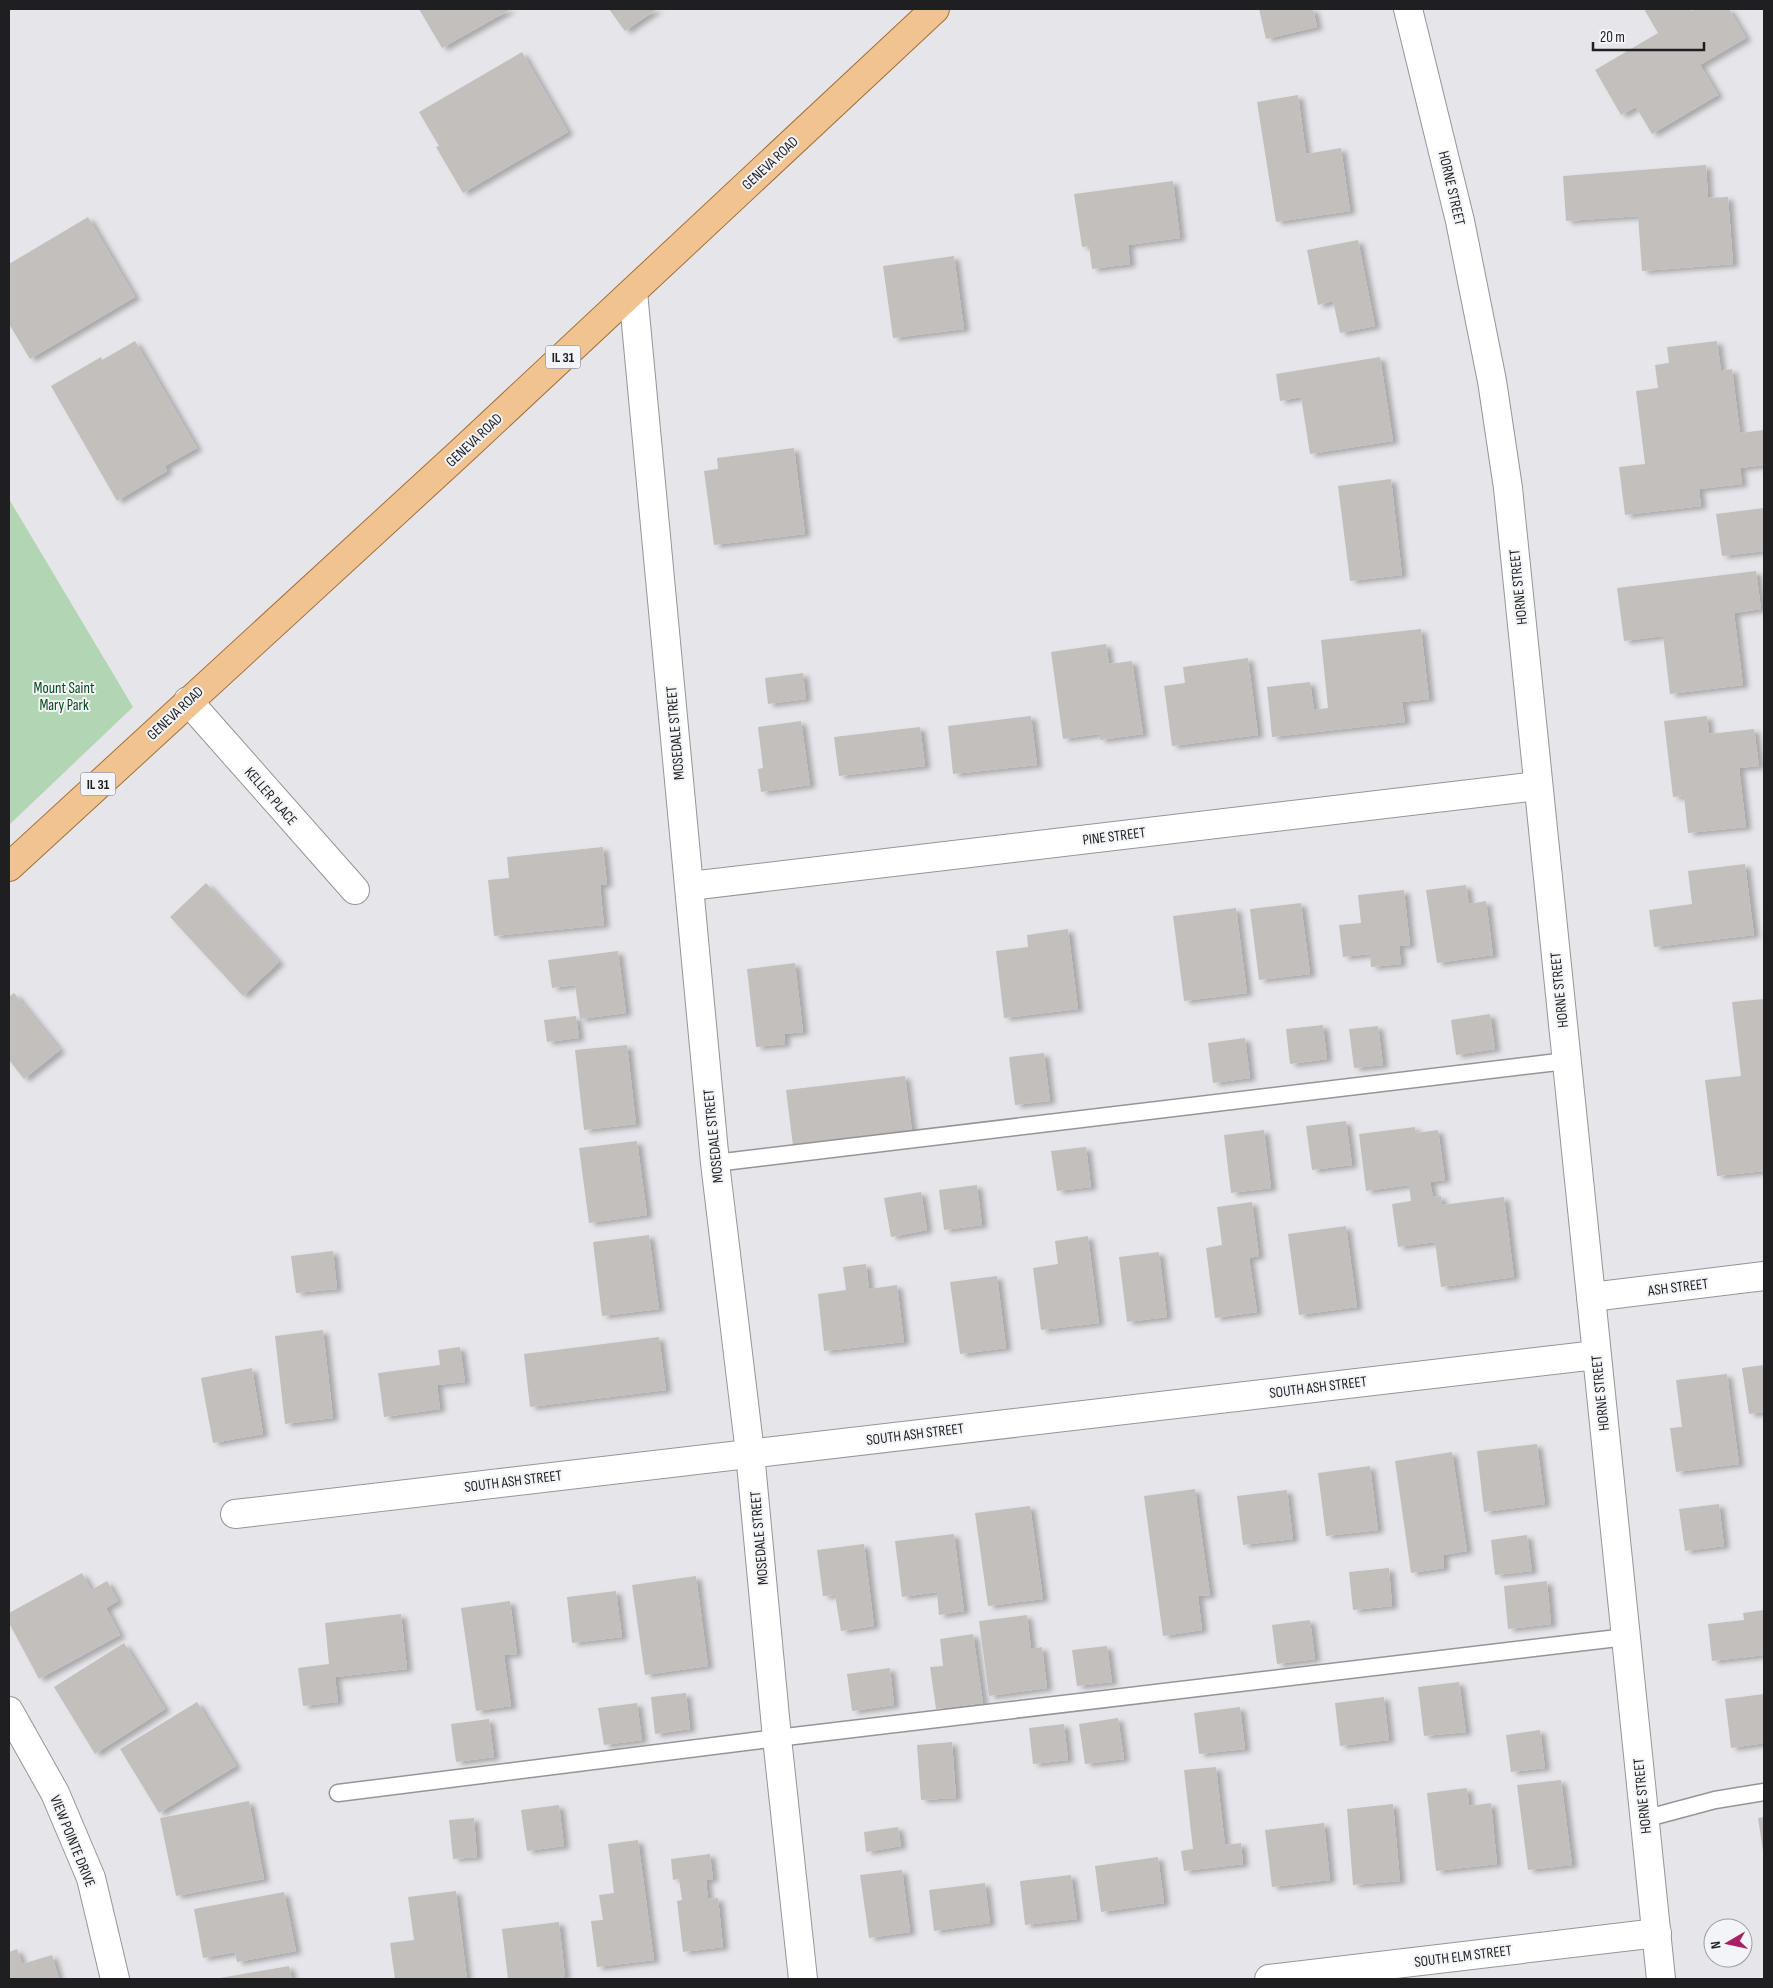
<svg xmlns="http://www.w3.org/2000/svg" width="1773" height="1988" viewBox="0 0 1773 1988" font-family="'Sofia Sans Condensed',sans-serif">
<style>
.green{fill:#b2d6b4}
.building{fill:#c3bfbd;filter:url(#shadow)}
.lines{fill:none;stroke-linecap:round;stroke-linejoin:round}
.lane-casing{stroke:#959599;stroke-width:19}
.street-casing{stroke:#959599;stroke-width:30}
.primary-casing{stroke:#a27039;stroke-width:30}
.lane{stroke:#fff;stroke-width:16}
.street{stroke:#fff;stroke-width:28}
.primary{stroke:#f1c390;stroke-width:28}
.labels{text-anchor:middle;stroke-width:4;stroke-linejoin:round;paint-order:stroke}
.shield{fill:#f3f4f8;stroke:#5f5f62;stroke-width:1}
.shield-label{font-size:14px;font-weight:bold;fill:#1f1f21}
.street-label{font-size:15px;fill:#1f1f21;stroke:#f3f4f8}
.park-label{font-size:15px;fill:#064a17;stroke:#f3f4f8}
</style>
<defs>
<filter id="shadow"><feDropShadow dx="5.5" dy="3" stdDeviation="2.5" flood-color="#0004"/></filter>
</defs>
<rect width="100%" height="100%" fill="#e6e6ea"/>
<path class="green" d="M9 499 133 707 9 825Z"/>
<g class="building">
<path d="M419 9H511L442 48Z"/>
<path d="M609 9H657L625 31Z"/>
<path d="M1259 9H1313L1317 27 1266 39Z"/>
<path d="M1644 9H1690L1691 11 1695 9H1729L1746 38 1700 65 1718 95 1652 134 1636 107 1621 115 1595 70 1658 33Z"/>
<path d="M522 52 568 132 463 193 436 147 439 146 419 112Z"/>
<path d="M1298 95 1306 154 1341 148 1350 211 1276 222 1257 102Z"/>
<path d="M1706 165 1708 198 1728 197 1733 264 1642 271 1638 216 1566 221 1563 176Z"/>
<path d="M1173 181 1180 238 1128 245 1130 264 1092 269 1089 246 1082 247 1074 194Z"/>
<path d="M88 217 135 297 30 359 9 324V264Z"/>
<path d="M1358 240 1375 326 1340 333 1333 301 1318 305 1307 250Z"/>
<path d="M954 256 964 329 893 338 883 266Z"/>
<path d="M135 341 197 448 165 466 167 471 117 501 51 386 101 357 102 360Z"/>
<path d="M1717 341 1721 371 1732 369 1740 433 1764 430V465L1740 468 1742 484 1699 489 1701 506 1625 515 1619 467 1645 464 1636 391 1658 388 1655 365 1669 363 1667 347Z"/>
<path d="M1380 357 1393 441 1310 454 1301 397 1280 401 1276 374Z"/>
<path d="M794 448 805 534 714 545 704 471 718 469 717 458Z"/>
<path d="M1391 479 1402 575 1350 581 1338 486Z"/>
<path d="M1764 508V551L1722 556 1716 514Z"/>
<path d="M1756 571 1761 609 1734 613 1743 685 1670 694 1663 636 1624 641 1617 588Z"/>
<path d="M1421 629 1429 699 1402 702 1405 722 1272 737 1267 687 1310 682 1314 710 1328 708 1321 640Z"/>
<path d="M1106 644 1109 664 1132 661 1143 734 1100 740 1099 734 1063 739 1051 652Z"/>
<path d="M1248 658 1258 735 1172 746 1164 686 1185 683 1183 667Z"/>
<path d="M803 673 806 699 768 704 765 678Z"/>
<path d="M1031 716 1037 765 953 774 948 726Z"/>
<path d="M1707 716 1709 734 1754 729 1759 766 1739 768 1746 827 1688 833 1684 796 1673 797 1664 721Z"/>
<path d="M801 721 810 785 761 792 758 769 763 768 758 727Z"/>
<path d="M920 727 925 766 839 776 834 737Z"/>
<path d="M603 847 607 884 600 885 604 925 494 936 488 880 509 878 507 857Z"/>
<path d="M1745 864 1754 935 1654 947 1649 910 1692 904 1688 871Z"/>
<path d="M206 883 279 962 243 996 170 917Z"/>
<path d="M1466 885 1469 904 1486 901 1493 955 1437 963 1426 890Z"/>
<path d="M1404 890 1410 945 1399 946 1401 964 1371 967 1370 954 1343 957 1339 925 1361 923 1358 895Z"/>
<path d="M1301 903 1310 974 1259 980 1250 909Z"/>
<path d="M1236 908 1247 993 1184 1001 1173 916Z"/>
<path d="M1068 929 1078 1009 1004 1018 996 951 1028 947 1027 935Z"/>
<path d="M618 951 626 1013 580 1019 575 985 552 988 548 960Z"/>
<path d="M795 963 803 1032 784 1034 785 1044 756 1047 747 969Z"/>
<path d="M14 993 60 1050 24 1079 9 1060V997Z"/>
<path d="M1764 999V1171L1717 1176 1705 1080 1741 1076 1732 1002Z"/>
<path d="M1490 1014 1495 1049 1456 1055 1451 1020Z"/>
<path d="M576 1016 579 1038 547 1042 544 1020Z"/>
<path d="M1323 1025 1327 1059 1290 1064 1286 1029Z"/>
<path d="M1378 1026 1383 1065 1354 1068 1349 1029Z"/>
<path d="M1245 1038 1250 1078 1213 1083 1208 1043Z"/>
<path d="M627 1045 636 1124 584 1130 575 1050Z"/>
<path d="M1044 1053 1050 1101 1015 1105 1009 1057Z"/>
<path d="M905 1076 912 1131 793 1146 786 1090Z"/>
<path d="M1346 1121 1352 1165 1312 1170 1306 1126Z"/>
<path d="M1415 1127 1416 1133 1438 1130 1445 1180 1430 1182 1433 1197 1441 1196 1442 1205 1504 1197 1514 1277 1441 1287 1435 1242 1398 1247 1392 1204 1411 1201 1409 1185 1366 1191 1359 1134Z"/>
<path d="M1264 1130 1271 1188 1231 1193 1224 1135Z"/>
<path d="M637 1141 647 1215 589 1223 579 1148Z"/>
<path d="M1086 1147 1091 1187 1057 1191 1051 1151Z"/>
<path d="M977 1185 982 1225 944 1230 939 1190Z"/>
<path d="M921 1192 927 1230 891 1237 884 1198Z"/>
<path d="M1252 1202 1259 1256 1249 1258 1257 1312 1215 1318 1206 1248 1222 1245 1217 1207Z"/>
<path d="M1346 1226 1357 1307 1299 1315 1288 1234Z"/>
<path d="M649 1235 659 1309 602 1316 593 1242Z"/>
<path d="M1088 1236 1099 1323 1041 1330 1033 1268 1058 1264 1055 1241Z"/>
<path d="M333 1251 337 1289 296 1293 291 1256Z"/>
<path d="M1159 1252 1167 1317 1127 1322 1119 1257Z"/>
<path d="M866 1264 869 1289 897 1285 904 1342 824 1351 818 1294 846 1290 843 1267Z"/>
<path d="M997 1276 1006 1348 960 1354 950 1282Z"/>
<path d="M323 1330 333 1418 285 1424 275 1336Z"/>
<path d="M659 1337 666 1390 530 1407 524 1354Z"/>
<path d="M460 1347 465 1382 437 1385 440 1409 384 1417 378 1373 440 1365 438 1350Z"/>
<path d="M1764 1365V1412L1749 1414 1742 1368Z"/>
<path d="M252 1368 263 1434 213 1443 201 1378Z"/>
<path d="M1727 1374 1739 1464 1676 1472 1670 1428 1682 1427 1676 1380Z"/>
<path d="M1537 1444 1545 1504 1484 1512 1477 1451Z"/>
<path d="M1452 1452 1467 1551 1443 1555 1444 1568 1411 1573 1395 1461Z"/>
<path d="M1370 1466 1378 1530 1326 1536 1318 1473Z"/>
<path d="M1195 1489 1210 1595 1198 1596 1202 1630 1163 1636 1144 1496Z"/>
<path d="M1287 1490 1293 1539 1243 1545 1237 1496Z"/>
<path d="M1719 1504 1724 1546 1685 1551 1679 1509Z"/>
<path d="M1030 1506 1043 1599 988 1606 975 1513Z"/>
<path d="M954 1534 964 1611 939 1615 937 1592 902 1597 895 1541Z"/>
<path d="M1527 1535 1532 1571 1495 1575 1491 1540Z"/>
<path d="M864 1544 874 1626 841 1631 835 1595 823 1596 817 1550Z"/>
<path d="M1389 1568 1392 1606 1353 1610 1349 1572Z"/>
<path d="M82 1573 91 1590 107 1581 118 1601 106 1608 120 1635 39 1679 9 1623V1613Z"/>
<path d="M696 1576 708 1666 645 1675 632 1585Z"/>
<path d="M1547 1581 1551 1624 1508 1629 1504 1586Z"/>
<path d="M616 1591 622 1637 572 1643 567 1597Z"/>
<path d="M510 1601 517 1654 504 1655 511 1706 476 1711 461 1608Z"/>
<path d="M1764 1610V1655L1712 1661 1708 1624 1744 1620 1743 1613Z"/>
<path d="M401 1614 407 1669 335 1677 338 1702 303 1706 298 1668 329 1664 325 1623Z"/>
<path d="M1027 1615 1031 1649 1042 1647 1047 1688 989 1696 979 1621Z"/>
<path d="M1310 1620 1315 1659 1277 1664 1272 1625Z"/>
<path d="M973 1634 983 1703 936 1709 930 1667 943 1666 940 1639Z"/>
<path d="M124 1643 165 1709 95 1754 54 1687Z"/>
<path d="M1107 1646 1112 1682 1077 1686 1072 1650Z"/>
<path d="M890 1668 894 1705 852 1711 847 1674Z"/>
<path d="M1459 1682 1466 1732 1424 1736 1418 1687Z"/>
<path d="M686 1693 690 1729 655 1734 651 1697Z"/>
<path d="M1764 1694V1743L1731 1748 1725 1699Z"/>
<path d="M1384 1697 1389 1740 1340 1746 1335 1703Z"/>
<path d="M197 1702 236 1766 159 1813 120 1749Z"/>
<path d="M637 1703 642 1740 604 1745 598 1708Z"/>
<path d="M1240 1707 1245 1749 1199 1754 1194 1713Z"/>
<path d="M1118 1718 1124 1759 1085 1764 1079 1724Z"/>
<path d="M489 1719 494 1757 456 1762 451 1724Z"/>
<path d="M1064 1724 1068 1760 1033 1764 1029 1728Z"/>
<path d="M1540 1730 1545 1768 1511 1772 1506 1735Z"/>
<path d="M952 1742 956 1798 921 1800 917 1745Z"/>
<path d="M1216 1767 1225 1845 1241 1843 1243 1864 1184 1871 1181 1851 1193 1849 1184 1770Z"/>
<path d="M1561 1780 1572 1865 1528 1870 1517 1785Z"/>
<path d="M1467 1788 1469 1806 1491 1803 1497 1864 1436 1871 1427 1793Z"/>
<path d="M249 1801 264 1879 176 1896 160 1818Z"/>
<path d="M1393 1804 1400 1881 1353 1885 1347 1809Z"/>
<path d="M559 1805 564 1846 527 1851 521 1810Z"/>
<path d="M1764 1817V1851H1763L1758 1818Z"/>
<path d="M474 1818 477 1857 453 1859 449 1820Z"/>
<path d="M1324 1823 1330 1880 1272 1887 1265 1830Z"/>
<path d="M898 1827 901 1846 866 1852 864 1832Z"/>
<path d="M638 1840 654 1960 597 1967 591 1921 603 1920 599 1895 614 1893 608 1844Z"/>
<path d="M710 1854 713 1879 706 1880 708 1899 718 1898 723 1947 683 1952 677 1901 682 1900 679 1879 673 1880 671 1859Z"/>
<path d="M1158 1857 1164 1903 1101 1912 1095 1866Z"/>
<path d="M902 1870 910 1932 869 1938 860 1875Z"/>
<path d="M1071 1875 1077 1919 1025 1925 1020 1881Z"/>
<path d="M985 1883 990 1923 934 1931 929 1890Z"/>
<path d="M456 1891 467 1979H395L390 1943 414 1940 408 1897Z"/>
<path d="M284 1892 296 1951 237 1962 235 1952 203 1958 194 1909Z"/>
<path d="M559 1922 565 1977 545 1979H508L502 1929Z"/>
<path d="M17 1949 22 1964 52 1955 59 1979H9V1952Z"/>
<path d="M289 1966 292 1979H220V1978Z"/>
</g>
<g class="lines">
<defs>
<g id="lane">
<path d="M715 1163 1566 1061"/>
<path d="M338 1793 777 1738 1626 1637"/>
<path d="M1644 1819 1715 1800 1764 1792"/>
</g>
<g id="street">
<path d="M1408 9 1460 221 1492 381 1508 488 1661 1979"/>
<path d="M633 292 715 1163 750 1453 777 1738 803 1979"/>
<path d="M188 701 355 890"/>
<path d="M690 886 1538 786"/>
<path d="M1591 1297 1764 1276"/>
<path d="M235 1514 1596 1355"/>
<path d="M9 1711 55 1793 91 1878 115 1979"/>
<path d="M1269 1979 1657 1933"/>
</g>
<path id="primary" d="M9 867 463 450 935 9"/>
</defs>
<use href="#lane" class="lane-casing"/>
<use href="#street" class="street-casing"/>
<use href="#primary" class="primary-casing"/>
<use href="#lane" class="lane"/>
<use href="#street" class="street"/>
<use href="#primary" class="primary"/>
</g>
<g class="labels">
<g class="shield">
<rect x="545.5" y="345.5" width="35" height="23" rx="4"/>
<rect x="80.5" y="772.5" width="35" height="23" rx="4"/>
</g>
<g class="shield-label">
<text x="563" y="362">IL 31</text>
<text x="98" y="789">IL 31</text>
</g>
<g class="street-label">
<text transform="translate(770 163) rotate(-43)" y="5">GENEVA ROAD</text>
<text transform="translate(1452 188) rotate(77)" y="5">HORNE STREET</text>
<text transform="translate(474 440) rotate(-43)" y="5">GENEVA ROAD</text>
<text transform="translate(1518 587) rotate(-96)" y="5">HORNE STREET</text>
<text transform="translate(175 713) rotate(-43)" y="5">GENEVA ROAD</text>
<text transform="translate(675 733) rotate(-95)" y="5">MOSEDALE STREET</text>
<text transform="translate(271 796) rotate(49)" y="5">KELLER PLACE</text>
<text transform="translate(1114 836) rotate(-7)" y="5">PINE STREET</text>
<text transform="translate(1559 990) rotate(-96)" y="5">HORNE STREET</text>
<text transform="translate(713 1136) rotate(-96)" y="5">MOSEDALE STREET</text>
<text transform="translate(1678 1287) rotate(-7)" y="5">ASH STREET</text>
<text transform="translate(1318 1387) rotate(-7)" y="5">SOUTH ASH STREET</text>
<text transform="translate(1600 1393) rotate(-96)" y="5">HORNE STREET</text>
<text transform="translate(915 1434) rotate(-7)" y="5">SOUTH ASH STREET</text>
<text transform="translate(513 1481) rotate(-7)" y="5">SOUTH ASH STREET</text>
<text transform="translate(759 1538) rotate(-95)" y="5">MOSEDALE STREET</text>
<text transform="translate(1642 1796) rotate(-96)" y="5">HORNE STREET</text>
<text transform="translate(73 1841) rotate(68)" y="5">VIEW POINTE DRIVE</text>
<text transform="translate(1463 1956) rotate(-7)" y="5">SOUTH ELM STREET</text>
</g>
<g class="park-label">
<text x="64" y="693">Mount Saint<tspan x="64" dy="17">Mary Park</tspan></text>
</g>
</g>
<rect width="1773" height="1988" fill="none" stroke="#1f1f21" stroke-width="20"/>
<g transform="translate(1728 1943) rotate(261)"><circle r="24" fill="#f3f4f8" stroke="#9e9fa2"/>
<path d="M0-4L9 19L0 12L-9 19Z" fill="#a92065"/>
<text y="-8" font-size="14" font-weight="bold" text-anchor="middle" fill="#1f1f21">N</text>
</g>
<path d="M1593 42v8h111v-8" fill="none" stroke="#1f1f21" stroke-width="2.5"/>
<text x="1600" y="42" font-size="15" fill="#1f1f21" stroke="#f3f4f8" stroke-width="4" paint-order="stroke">20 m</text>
</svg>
